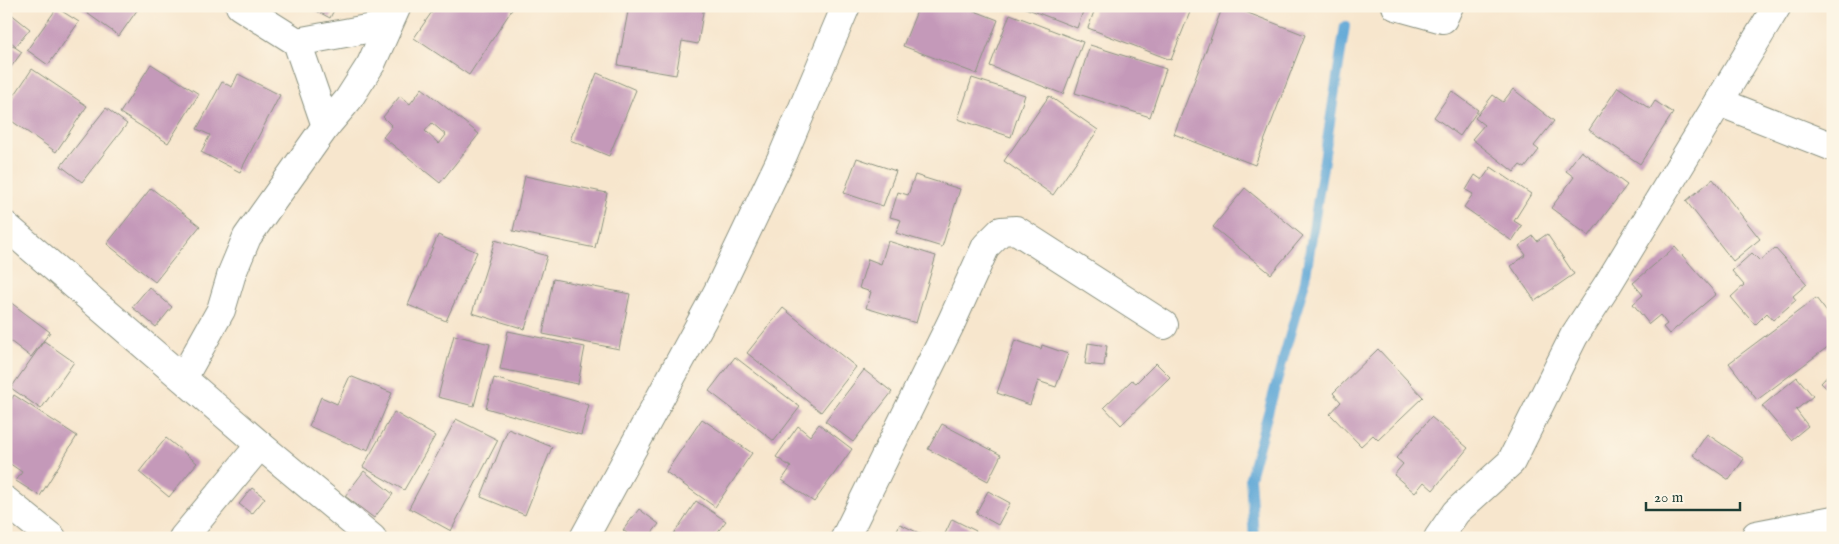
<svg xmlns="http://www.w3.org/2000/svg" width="1839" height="544" viewBox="0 0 1839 544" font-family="'IM FELL English',serif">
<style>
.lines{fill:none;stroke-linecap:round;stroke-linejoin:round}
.stream{stroke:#60a8d7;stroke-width:10}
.building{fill:#c499b9;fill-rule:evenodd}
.street-casing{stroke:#8b9280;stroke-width:30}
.street{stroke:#fff;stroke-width:28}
</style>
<rect width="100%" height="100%" fill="#fcf5e5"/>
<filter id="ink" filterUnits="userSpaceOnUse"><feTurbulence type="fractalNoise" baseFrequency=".02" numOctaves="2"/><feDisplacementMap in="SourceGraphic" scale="10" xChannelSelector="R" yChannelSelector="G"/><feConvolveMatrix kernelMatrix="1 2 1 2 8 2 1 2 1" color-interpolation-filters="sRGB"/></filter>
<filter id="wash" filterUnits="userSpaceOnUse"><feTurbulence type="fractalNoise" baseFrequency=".0096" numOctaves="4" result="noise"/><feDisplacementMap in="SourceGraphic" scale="20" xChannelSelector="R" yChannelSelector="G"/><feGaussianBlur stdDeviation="1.12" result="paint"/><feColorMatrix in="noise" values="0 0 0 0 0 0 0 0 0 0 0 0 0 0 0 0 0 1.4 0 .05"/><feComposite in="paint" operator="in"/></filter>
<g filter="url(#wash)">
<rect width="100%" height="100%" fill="#f7e6cd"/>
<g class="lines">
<path class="stream" d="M1254 538 1250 477 1305 281 1345 26"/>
</g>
<g id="blocks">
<g class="building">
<path d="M77 6H140L119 36Z"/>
<path d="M307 6H336L330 18Z"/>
<path d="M436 6H512L513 8 469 75 414 38Z"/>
<path d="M629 6H704L698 44 682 41 676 75 618 65Z"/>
<path d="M919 6H962L998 20 977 74 903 46Z"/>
<path d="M1020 6H1085L1077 28Z"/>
<path d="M1096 6H1189L1192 7 1171 60 1088 28Z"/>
<path d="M1223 6H1230L1305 35 1255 165 1174 134Z"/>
<path d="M57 8 79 22 48 65 27 50Z"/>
<path d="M10 13 30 29 16 46 6 38V18Z"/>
<path d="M1010 14 1083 42 1063 94 990 66Z"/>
<path d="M6 41 22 52 11 67 6 64Z"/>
<path d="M1090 45 1166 69 1150 117 1075 93Z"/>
<path d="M151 64 199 94 168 143 120 113Z"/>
<path d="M32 69 87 106 56 152 6 117V108Z"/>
<path d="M597 73 636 90 609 156 570 140Z"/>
<path d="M238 74 280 95 240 172 201 152 210 135 197 129 222 82 232 87Z"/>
<path d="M972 78 1025 95 1011 137 958 119Z"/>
<path d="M1618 87 1650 109 1655 101 1673 113 1640 164 1589 130Z"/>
<path d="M422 88 479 134 440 183 383 137 392 126 383 117 400 96 410 104ZM432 123 446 135 439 144 425 131Z"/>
<path d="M1513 89 1554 121 1534 146 1539 150 1525 168 1520 165 1514 172 1472 139 1484 125 1475 118 1493 95 1503 102Z"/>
<path d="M1452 91 1478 110 1460 136 1434 117Z"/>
<path d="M1049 96 1098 130 1053 195 1004 161Z"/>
<path d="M106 108 127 124 82 182 61 166Z"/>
<path d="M1581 151 1627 185 1589 236 1551 208 1574 177 1566 171Z"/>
<path d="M857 158 896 171 883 206 844 193Z"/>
<path d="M1491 167 1531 194 1514 221 1522 226 1512 241 1464 207 1473 194 1466 190 1475 175 1482 180Z"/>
<path d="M915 175 960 189 942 247 896 233 901 220 890 217 898 192 908 195Z"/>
<path d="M525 176 607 193 595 248 513 231Z"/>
<path d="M1713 179 1760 239 1733 261 1686 201Z"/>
<path d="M151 188 200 226 155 282 107 244Z"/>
<path d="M1245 188 1303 236 1271 274 1213 227Z"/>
<path d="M1547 234 1574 274 1535 301 1511 266 1526 255 1519 246 1533 236 1537 241Z"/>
<path d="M438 235 477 252 446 321 408 305Z"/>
<path d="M495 240 547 256 525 329 472 313Z"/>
<path d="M888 241 936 256 916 323 866 308 871 292 859 288 868 259 881 264Z"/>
<path d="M1675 247 1716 294 1669 334 1663 327 1667 324 1660 315 1649 324 1633 304 1643 295 1633 283Z"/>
<path d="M1775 248 1807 284 1793 296 1796 300 1773 320 1767 313 1755 325 1731 297 1744 285 1732 271 1752 253 1760 261Z"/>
<path d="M553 279 630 294 619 349 543 334Z"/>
<path d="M149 287 172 307 156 327 132 307Z"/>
<path d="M1816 298 1833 320V343L1757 400 1729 363Z"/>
<path d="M6 299 50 332 31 357 6 338Z"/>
<path d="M783 308 856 367 821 412 747 353Z"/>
<path d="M508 331 585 347 578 384 500 369Z"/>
<path d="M454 335 490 344 474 406 438 397Z"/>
<path d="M1015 340 1041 349 1042 345 1068 354 1056 387 1038 381 1030 405 997 393Z"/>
<path d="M44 341 74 362 41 409 11 388Z"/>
<path d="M1088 343 1107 346 1104 366 1085 364Z"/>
<path d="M1378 349 1423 397 1378 440 1373 435 1361 446 1330 414 1341 402 1333 393Z"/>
<path d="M735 357 800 407 774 441 709 391Z"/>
<path d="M1156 363 1170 377 1121 425 1104 407 1132 380 1136 383Z"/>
<path d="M864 370 892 392 853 442 825 421Z"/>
<path d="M1833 370V394L1821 383Z"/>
<path d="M350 376 392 393 368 450 365 448 363 450 309 426 321 397 337 404Z"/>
<path d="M1797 377 1813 396 1796 410 1808 426 1791 440 1762 406Z"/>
<path d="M494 378 589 405 581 435 486 408Z"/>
<path d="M14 395 77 436 40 496 16 481 22 472 6 461V408Z"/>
<path d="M394 412 435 436 404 490 363 467Z"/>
<path d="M1431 417 1468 448 1433 490 1424 482 1415 493 1394 475 1403 464 1396 458Z"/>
<path d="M456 419 498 440 451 531 409 508Z"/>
<path d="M702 419 752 453 715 507 666 472Z"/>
<path d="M819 424 852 449 814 502 782 480 791 467 776 457 798 426 810 436Z"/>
<path d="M942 424 1001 455 988 481 928 449Z"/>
<path d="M508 429 552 447 525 515 481 497Z"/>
<path d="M1707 434 1744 459 1729 480 1693 455Z"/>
<path d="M166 438 197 463 169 497 139 472Z"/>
<path d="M364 471 393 494 374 518 345 496Z"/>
<path d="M252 488 265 498 252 514 239 504Z"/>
<path d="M988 491 1010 503 998 525 976 513Z"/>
<path d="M696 501 726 521 713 538H671Z"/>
<path d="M639 509 659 524 648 538H633L623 530Z"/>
<path d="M952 519 976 531 972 538H943Z"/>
<path d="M900 524 923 535 922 538H893Z"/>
</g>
</g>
</g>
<g filter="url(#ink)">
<use href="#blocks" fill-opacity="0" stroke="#8b9280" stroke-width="1"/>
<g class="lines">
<defs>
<g id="street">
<path d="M240 6 297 42 326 126"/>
<path d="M1396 6 1443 19 1449 6"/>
<path d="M297 42 388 25"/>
<path d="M1719 102 1833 147"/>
<path d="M6 226 260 445 372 538"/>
<path d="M183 378 221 310 232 273 247 237 326 126 348 100 371 64 397 6"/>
<path d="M6 501 52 538"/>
<path d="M1756 535 1833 520"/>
<path d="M183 538 260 445"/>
<path d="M584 538 717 293 783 155 846 6"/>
<path d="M845 538 951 323 986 246 1001 231 1016 230 1164 325"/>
<path d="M1438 538 1456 512 1511 462 1574 336 1608 284 1777 6"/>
</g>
</defs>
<use href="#street" class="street-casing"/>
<use href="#street" class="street"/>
</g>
</g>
<rect width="1839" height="544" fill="none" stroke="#fcf5e5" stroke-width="25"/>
<path d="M1646 502v8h94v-8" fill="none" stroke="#1f3d34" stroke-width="2.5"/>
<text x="1654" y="502" font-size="15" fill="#1f3d34" stroke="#fcf5e5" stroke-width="4" paint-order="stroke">20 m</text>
</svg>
